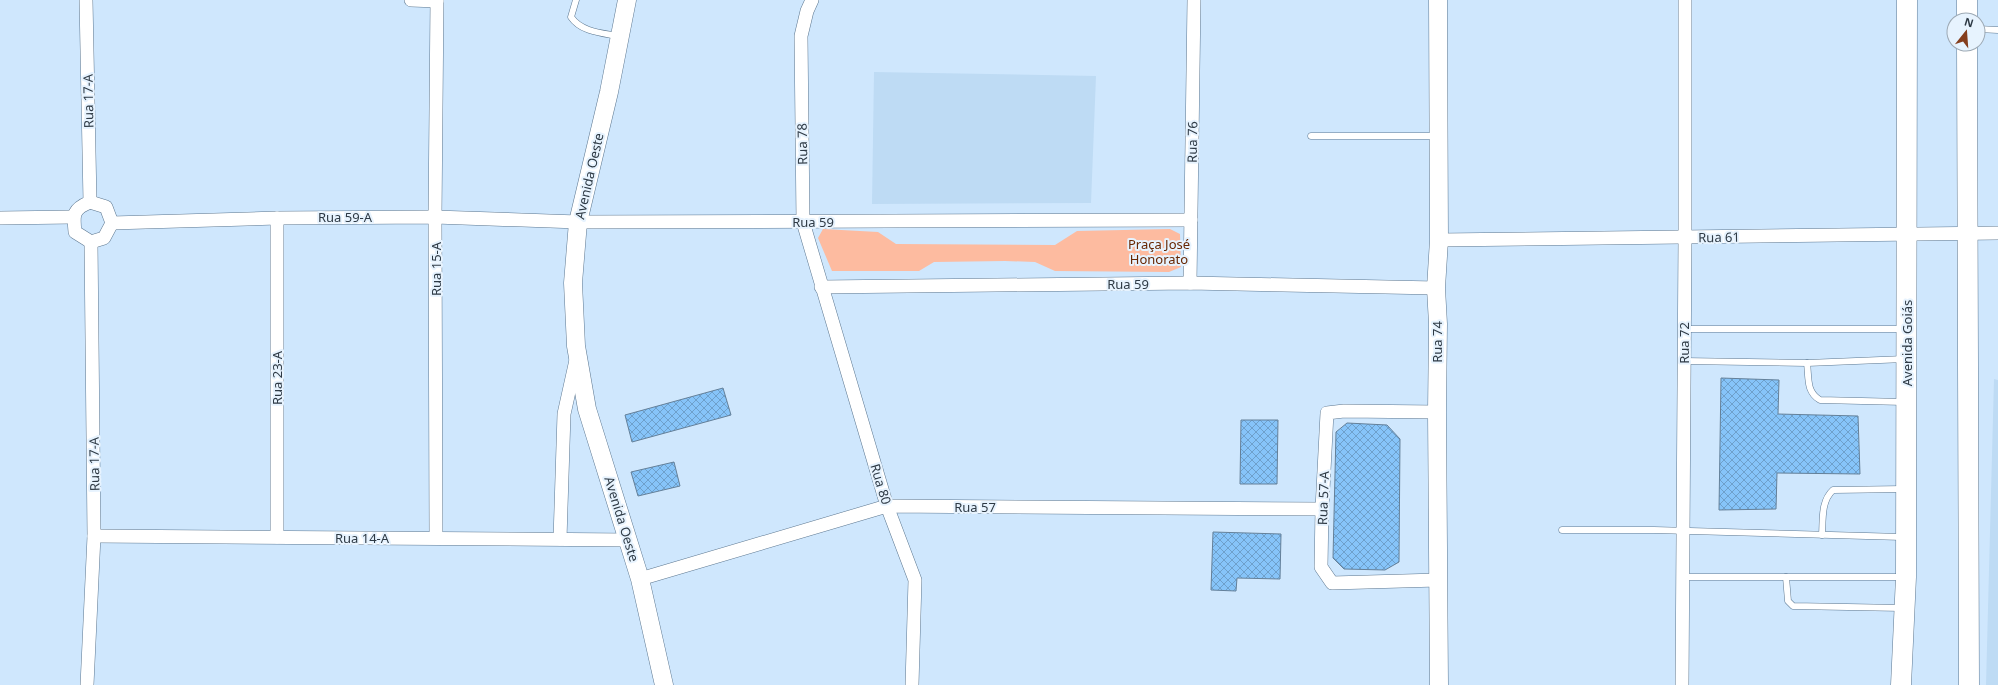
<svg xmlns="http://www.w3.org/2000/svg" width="1998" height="685" viewBox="0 0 1998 685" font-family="'Noto Sans',sans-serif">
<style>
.built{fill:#bedbf4}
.park{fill:#fdbba0}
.building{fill:url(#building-cross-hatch);stroke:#648099}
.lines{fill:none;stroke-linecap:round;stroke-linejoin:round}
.lane-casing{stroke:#5c7790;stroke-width:7}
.street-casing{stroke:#5c7790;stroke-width:14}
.secondary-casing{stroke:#5c7790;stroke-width:19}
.primary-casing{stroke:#5c7790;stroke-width:21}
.lane{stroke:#fff;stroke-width:6}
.street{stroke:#fff;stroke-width:13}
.secondary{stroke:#fff;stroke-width:18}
.primary{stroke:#fff;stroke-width:20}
.labels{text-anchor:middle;stroke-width:4;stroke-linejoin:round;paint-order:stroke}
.street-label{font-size:13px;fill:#2e3a45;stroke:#e7f3fe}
.park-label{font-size:13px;fill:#682703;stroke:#e7f3fe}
</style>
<defs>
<pattern id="building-cross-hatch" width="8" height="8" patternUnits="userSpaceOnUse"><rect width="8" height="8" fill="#86c4f9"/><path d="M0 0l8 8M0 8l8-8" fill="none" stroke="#6ea0cb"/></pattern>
</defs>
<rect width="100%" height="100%" fill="#cfe7fd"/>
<g class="built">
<path d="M874 72 1096 76 1091 203 872 204Z"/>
<path d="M1994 379 1998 380V685H1986Z"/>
</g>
<path class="park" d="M823 229 878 232 896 244 1055 245 1077 231 1170 229 1180 234 1181 267 1169 272 1055 271 1035 262 1005 261 934 262 919 271H832L818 238Z"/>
<g class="building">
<path d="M1721 378 1779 380 1778 414 1858 416 1860 474 1777 473 1776 509 1719 510Z"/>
<path d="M723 388 731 415 632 442 625 415Z"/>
<path d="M1241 420H1278L1277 484H1240Z"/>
<path d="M1347 423 1387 425 1400 439 1399 562 1385 570 1344 569 1333 558 1336 432Z"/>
<path d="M674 462 680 486 638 496 631 472Z"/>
<path d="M1213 532 1281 534 1280 579 1237 578 1236 591 1211 590Z"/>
</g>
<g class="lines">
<defs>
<g id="lane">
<path d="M576 0 571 17C581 32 602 33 618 36"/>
<path d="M1978 29 1998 30"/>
<path d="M1311 136H1436"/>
<path d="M1684 329H1903"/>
<path d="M1684 361 1807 363 1905 359"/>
<path d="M1807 363C1809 378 1806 392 1820 400L1904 402"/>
<path d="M1562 530H1654L1902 537"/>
<path d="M1822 535C1823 519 1821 501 1833 490L1904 489"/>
<path d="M1683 577H1903"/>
<path d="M1786 577 1788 601 1793 606 1902 608"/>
</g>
<g id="street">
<path d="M86 0 90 202"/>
<path d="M411 0 437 1"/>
<path d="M812 0 807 11 801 36 803 222 887 506 915 580 912 685"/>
<path d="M90 202 106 207 112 223 104 238 91 242 75 232C73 214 73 209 90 202Z"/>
<path d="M0 218 73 217"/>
<path d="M112 223 277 218 435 217 578 222 1191 220"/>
<path d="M1439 240 1998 233"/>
<path d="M1190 283 1194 0"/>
<path d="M821 287 1190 283 1436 288"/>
<path d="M1437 412 1344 411 1327 413 1322 509 1321 567 1332 583 1438 580"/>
<path d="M94 536 629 540"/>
<path d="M277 537V218"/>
<path d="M436 538 435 217 437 0"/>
<path d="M560 539 564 414 576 360"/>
<path d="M640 579 887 506 1322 509"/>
<path d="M87 685 94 536 91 242"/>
<path d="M1682 685 1685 238V0"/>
</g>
<g id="secondary">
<path d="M627 0 609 92 578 222 573 283 576 346 587 409 640 579 664 685"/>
<path d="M1438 0 1439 240 1436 288 1438 324 1437 412 1439 685"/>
</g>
<g id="primary">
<path d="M1967 0V20"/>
<path d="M1967 44 1969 685"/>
<path d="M1901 685 1906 577 1907 0"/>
</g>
</defs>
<use href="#lane" class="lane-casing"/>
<use href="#street" class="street-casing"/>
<use href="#secondary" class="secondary-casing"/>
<use href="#primary" class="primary-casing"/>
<use href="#lane" class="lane"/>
<use href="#street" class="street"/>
<use href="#secondary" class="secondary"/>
<use href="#primary" class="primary"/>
</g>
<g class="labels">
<g class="street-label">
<text transform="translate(88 101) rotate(-91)" y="5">Rua 17-A</text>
<text transform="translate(1192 142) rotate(-89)" y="5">Rua 76</text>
<text transform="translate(802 144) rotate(-91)" y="5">Rua 78</text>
<text transform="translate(589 176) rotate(-77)" y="5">Avenida Oeste</text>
<text x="345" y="222">Rua 59-A</text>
<text x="813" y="227">Rua 59</text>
<text transform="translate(1719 237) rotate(-1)" y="5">Rua 61</text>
<text transform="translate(436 269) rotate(-90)" y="5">Rua 15-A</text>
<text x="1128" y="289">Rua 59</text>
<text transform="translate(1437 342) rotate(-90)" y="5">Rua 74</text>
<text transform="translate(1684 343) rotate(-90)" y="5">Rua 72</text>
<text transform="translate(1907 343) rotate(-90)" y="5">Avenida Goiás</text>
<text transform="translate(277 378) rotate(-90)" y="5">Rua 23-A</text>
<text transform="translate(94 464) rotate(-91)" y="5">Rua 17-A</text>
<text transform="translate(881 484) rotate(73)" y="5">Rua 80</text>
<text transform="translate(1323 498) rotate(-88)" y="5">Rua 57-A</text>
<text x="975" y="512">Rua 57</text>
<text transform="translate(622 519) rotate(73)" y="5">Avenida Oeste</text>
<text x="362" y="543">Rua 14-A</text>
</g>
<g class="park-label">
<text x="1159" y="249">Praça José<tspan x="1159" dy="15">Honorato</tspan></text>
</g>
</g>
<g transform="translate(1966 32) rotate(17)"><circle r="19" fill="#e7f3fe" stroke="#9da9b4"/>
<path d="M0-3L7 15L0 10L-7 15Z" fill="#853e1d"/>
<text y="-6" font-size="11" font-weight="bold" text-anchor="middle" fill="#2e3a45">N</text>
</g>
</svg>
